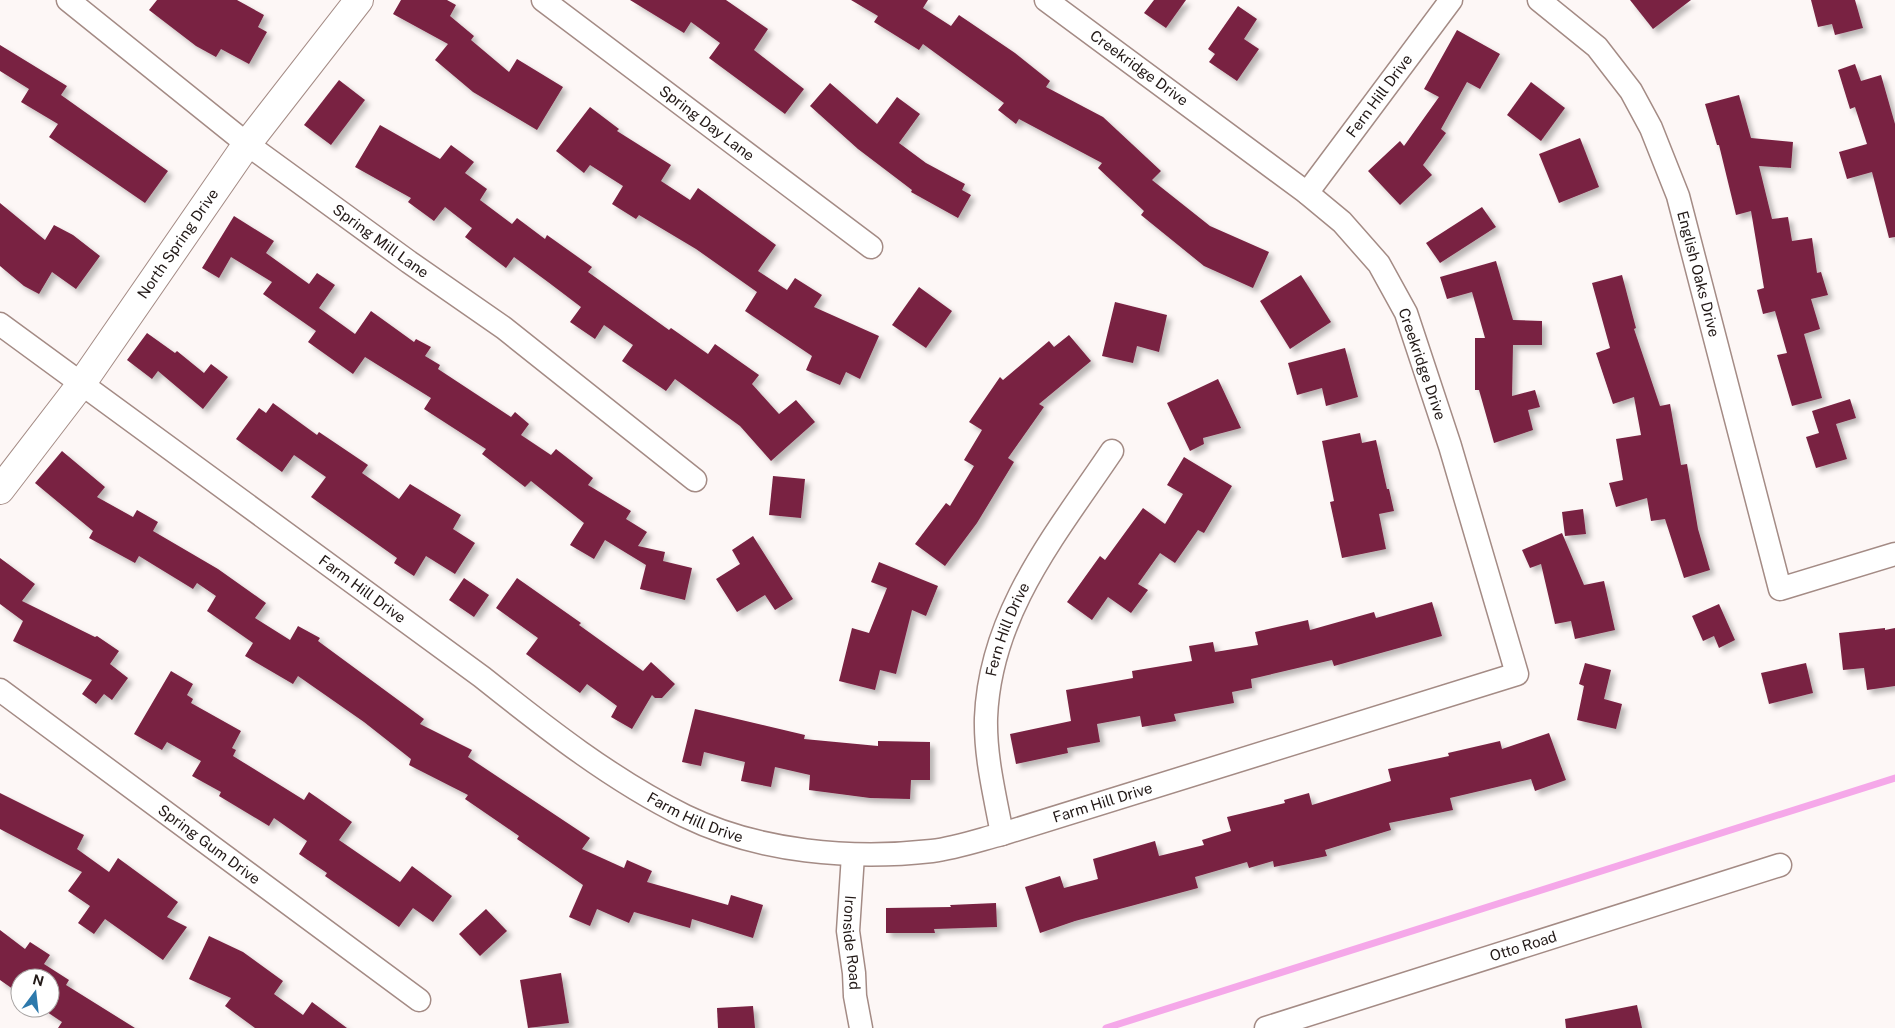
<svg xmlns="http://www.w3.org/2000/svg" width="1895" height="1028" viewBox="0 0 1895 1028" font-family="'Public Sans',sans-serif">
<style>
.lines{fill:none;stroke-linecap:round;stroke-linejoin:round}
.stream{stroke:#f5a8e9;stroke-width:7}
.building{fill:#792242;filter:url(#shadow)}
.minor-casing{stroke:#a48b85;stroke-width:25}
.tertiary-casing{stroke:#a48b85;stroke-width:30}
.minor{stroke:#fff;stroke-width:22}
.tertiary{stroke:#fff;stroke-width:28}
.labels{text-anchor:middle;stroke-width:5;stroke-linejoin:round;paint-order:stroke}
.street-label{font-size:15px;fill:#221917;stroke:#fff}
</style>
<defs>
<filter id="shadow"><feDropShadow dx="4.5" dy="4.5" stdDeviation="2.5" flood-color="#0004"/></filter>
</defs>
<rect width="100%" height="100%" fill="#fdf7f6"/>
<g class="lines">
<path class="stream" d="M1106 1028 1895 778"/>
</g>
<g class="building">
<path d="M157 0H237L264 15 258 27 267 32 249 64 221 49 216 57 196 46 149 10Z"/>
<path d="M401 0H447L456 5 450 16 474 36 471 40 509 72 517 59 563 87 537 130 473 92 435 60 448 44 393 14Z"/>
<path d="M630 0H726L768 29 754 50 804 89 785 114 709 58 720 43 691 22 684 33Z"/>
<path d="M851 0H928L923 8 951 26 959 15 1015 53 1050 81 1046 87 1103 117 1161 171 1152 180 1210 226 1269 252 1253 288 1204 266 1141 215 1144 211 1098 168 1102 163 1019 119 1016 124 998 110 1004 103 923 44 919 50 874 22 878 16Z"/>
<path d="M1154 0H1186L1166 28 1144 13Z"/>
<path d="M1630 0H1691L1653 29Z"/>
<path d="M1811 0H1855L1863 28 1835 35 1832 24 1818 27Z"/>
<path d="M1238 6 1257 19 1244 39 1259 49 1237 81 1209 62 1215 54 1208 49Z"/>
<path d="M1457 30 1500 54 1480 89 1467 82 1441 129 1446 133 1423 165 1432 175 1400 205 1368 171 1400 141 1404 146 1439 97 1424 89Z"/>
<path d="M0 45 67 86 61 95 168 171 145 203 49 137 58 124 21 102 29 89 0 71Z"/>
<path d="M1855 64 1861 81 1881 75 1895 124V237L1889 238 1872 172 1847 179 1839 152 1867 144 1855 107 1850 109 1838 70Z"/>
<path d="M339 80 365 100 331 145 304 125Z"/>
<path d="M1531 82 1565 108 1541 141 1507 115Z"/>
<path d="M830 83 877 124 897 97 920 114 899 143 926 163 965 184 962 190 971 195 958 218 911 192 912 190 858 149 810 106Z"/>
<path d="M1739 95 1751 138 1793 142 1791 168 1759 166 1772 219 1788 217 1792 241 1812 238 1817 273 1821 272 1828 295 1811 299 1820 329 1804 334 1822 398 1792 406 1777 355 1787 353 1775 311 1763 314 1757 290 1764 288 1751 211 1736 215 1719 145H1717L1705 104Z"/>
<path d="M590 107 619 129 617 131 671 165 661 181 690 200 698 188 776 245 758 271 787 290 795 278 822 295 814 307 879 336 860 379 846 372 840 385 806 370 812 356 745 311 757 292 696 249 639 215 636 219 612 204 623 186 590 165 584 173 556 151Z"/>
<path d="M380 125 440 159 451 145 474 162 465 173 487 189 480 200 512 224 517 218 545 239 547 235 592 267 588 272 669 330 671 328 708 354 715 344 759 375 752 384 779 414 796 400 815 422 771 461 740 426 675 379 666 391 622 361 633 345 604 325 595 339 570 322 581 307 548 282 514 257 506 268 465 237 472 228 445 207 434 221 408 202 411 198 355 167Z"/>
<path d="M1580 138 1599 187 1559 203 1539 154Z"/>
<path d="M0 203 45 240 54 225 73 235 100 256 76 289 52 272 39 294 24 286 0 266Z"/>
<path d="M1482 207 1496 227 1440 263 1426 243Z"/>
<path d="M234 216 274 241 266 253 309 284 317 273 335 285 319 308 355 334 371 311 414 342 416 339 431 347 425 356 440 365 438 369 511 417 515 412 529 424 521 435 551 455 556 449 593 478 588 485 631 511 626 519 647 532 638 546 665 552 663 561 692 568 685 600 640 589 646 565 605 540 594 559 570 545 584 523 531 481 525 487 482 454 486 449 424 409 431 398 365 357 353 374 308 342 316 331 263 294 272 282 231 257 219 278 202 268Z"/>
<path d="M1496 261 1513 320 1542 321V345H1513L1512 396 1535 390 1540 407 1528 410 1533 430 1494 443 1479 390H1475V338H1485L1472 292 1447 299 1440 277Z"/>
<path d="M1301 275 1331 322 1290 349 1260 301Z"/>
<path d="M1622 275 1636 328 1634 329 1660 406 1670 404 1681 465 1687 464 1698 529 1710 570 1684 578 1665 519 1651 521 1647 498 1616 507 1609 483 1623 480 1616 439 1641 435 1634 397 1613 404 1596 353 1610 348 1592 283Z"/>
<path d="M919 287 952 311 926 348 892 325Z"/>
<path d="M1115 302 1167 315 1159 352 1137 346 1133 363 1102 356Z"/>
<path d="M147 333 175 353 177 351 204 373 211 364 228 377 203 409 158 371 152 379 127 360Z"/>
<path d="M1069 335 1091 361 1039 404 1044 407 1008 458 1014 462 977 523 945 566 915 544 946 503 950 506 974 466 964 460 982 430 969 422 1000 377 1003 380 1049 341 1054 347Z"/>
<path d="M1345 348 1358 397 1326 406 1322 388 1297 395 1288 363Z"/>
<path d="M1218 379 1241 428 1203 438 1204 444 1190 451 1167 403Z"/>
<path d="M1850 399 1856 418 1836 424 1847 459 1816 468 1806 437 1819 433 1812 411Z"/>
<path d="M273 403 317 435 319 432 368 465 362 473 399 499 410 484 461 515 453 529 475 543 455 574 426 556 414 576 394 563 397 558 311 497 326 477 294 455 282 472 236 439 259 408 266 413Z"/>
<path d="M1360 433 1362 443 1376 440 1387 489H1389L1394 511 1379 514 1386 549 1342 558 1330 502 1334 501 1322 441Z"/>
<path d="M62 451 105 487 97 497 133 517 137 510 158 522 153 531 218 569 266 603 255 618 290 640 298 626 320 638 318 641 424 719 420 724 472 750 468 757 590 838 582 849 624 868 627 860 652 871 647 882 728 905 731 895 763 905 753 938 692 919 690 928 634 912 629 923 597 909 590 926 569 917 583 885 517 839 519 836 465 799 468 795 409 765 411 759 364 722 298 676 293 684 245 656 253 643 207 611 216 596 197 583 193 589 139 556 135 563 89 538 93 531 35 483Z"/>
<path d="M1184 457 1232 486 1204 533 1198 530 1175 563 1160 553 1138 584 1148 590 1131 613 1108 597 1092 620 1067 602 1100 556 1105 560 1143 508 1165 524 1183 494 1167 485Z"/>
<path d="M773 476 805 479 801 518 769 515Z"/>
<path d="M1583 509 1586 534 1565 536 1562 512Z"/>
<path d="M1562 533 1584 585 1604 581 1615 630 1575 639 1571 621 1555 624 1541 564 1530 568 1522 550Z"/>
<path d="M753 536 793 599 775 610 765 595 737 612 716 579 740 564 732 550Z"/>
<path d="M0 558 35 584 22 601 95 637 97 636 119 651 110 664 128 678 112 700 104 694 96 704 82 694 92 680 13 641 23 621 0 604Z"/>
<path d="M879 562 938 586 926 616 912 610 896 674 880 670 875 690 839 681 852 628 869 633 887 588 871 582Z"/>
<path d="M464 578 489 595 474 617 449 600Z"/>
<path d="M517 578 581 623 579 625 643 671 651 662 675 684 662 698H655L652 695 632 729 611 717 617 706 587 684 580 693 526 654 538 638 496 608Z"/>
<path d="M1432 602 1442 636 1334 666 1332 660 1251 679 1252 688 1232 692 1234 703 1174 714 1176 721 1142 727 1140 716 1097 724 1100 742 1067 748 1068 753 1016 764 1010 734 1071 721 1066 690 1133 678 1132 671 1192 661 1189 646 1213 642 1215 652 1258 645 1255 632 1308 620 1310 630 1374 612 1376 618Z"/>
<path d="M1719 604 1735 640 1719 648 1714 636 1703 641 1692 616Z"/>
<path d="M1885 628V630L1895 628V686L1867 690 1864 668 1843 670 1839 633Z"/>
<path d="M1585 663 1611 670 1604 699 1622 704 1616 729 1577 720 1584 686 1579 684Z"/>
<path d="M1806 663 1813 693 1769 704 1761 673Z"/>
<path d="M171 671 193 684 187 695 193 699 191 703 241 731 232 748 236 750 233 756 304 800 309 792 352 822 339 840 400 882 412 866 452 896 433 922 413 908 399 927 325 876 327 873 299 854 307 841 274 818 269 826 219 796 221 792 192 776 201 761 167 742 162 750 134 734Z"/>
<path d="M695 709 805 735 804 739 878 746V741L930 742V780H911L910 799 870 798 809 790 810 775 775 767 771 787 741 781 745 762 704 752 701 766 682 762Z"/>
<path d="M1549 733 1566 780 1535 791 1531 779 1450 798 1453 810 1389 823 1391 830 1325 850 1327 856 1274 867 1273 861 1249 868 1247 862 1195 877 1198 888 1075 921 1040 933 1025 887 1060 876 1064 888 1098 879 1093 859 1155 841 1159 856 1204 845 1202 840 1231 831 1227 817 1285 803 1284 800 1309 793 1312 805 1391 781 1388 769 1449 756 1448 753 1500 741 1502 749Z"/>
<path d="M0 793 84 835 77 849 109 872 118 858 178 902 167 917 187 927 163 960 105 919 94 934 78 923 90 906 68 891 82 872 0 829Z"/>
<path d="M996 903 997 927 934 929 935 933H886V908L951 907 950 905Z"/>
<path d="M486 909 507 931 480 956 459 934Z"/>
<path d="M0 930 25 949 30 942 50 955 44 964 69 980 66 985 135 1028H58L62 1022 41 1008H50V978H20V994L0 980Z"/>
<path d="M209 936 243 952 283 981 274 994 303 1015 312 1002 347 1028H255L225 1006 231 998 189 979Z"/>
<path d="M561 973 569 1023 528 1028 520 980Z"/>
<path d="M1637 1005 1642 1028H1566L1565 1019Z"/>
<path d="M753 1006 755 1028H718L717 1008Z"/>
</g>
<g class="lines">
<defs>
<g id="minor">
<path id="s1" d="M68 0 247 144 409 262 504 328 695 480"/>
<path id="s2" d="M543 0 871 247"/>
<path id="s3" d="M1539 0 1597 47 1631 91 1651 128 1678 196 1780 589 1895 554"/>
<path id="s4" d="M1307 193 1451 0"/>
<path id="s5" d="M0 324 482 677C546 728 612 780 685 816 759 852 851 860 932 851 956 848 979 840 1002 834L1517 674 1450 446 1406 313 1379 264 1342 222 1307 193 1046 0"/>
<path id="s6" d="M0 690 419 1000"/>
<path id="s7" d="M1002 834C995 796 985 757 986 718 990 613 1056 534 1112 451"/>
<path id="s8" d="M853 855 848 931 854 973 855 996 861 1028"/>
<path id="s9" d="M1266 1028 1780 865"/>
</g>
<g id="tertiary">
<path id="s10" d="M0 490 82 383 247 144 359 0"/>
</g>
</defs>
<use href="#minor" class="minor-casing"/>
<use href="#tertiary" class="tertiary-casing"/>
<use href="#minor" class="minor"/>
<use href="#tertiary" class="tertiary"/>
</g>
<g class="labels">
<g class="street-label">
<text transform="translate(1139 68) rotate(36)" y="5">Creekridge Drive</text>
<text dy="5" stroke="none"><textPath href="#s4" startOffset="121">Fern Hill Drive</textPath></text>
<text dy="5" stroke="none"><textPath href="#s2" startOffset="205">Spring Day Lane</textPath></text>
<text dy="5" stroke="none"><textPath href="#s1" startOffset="395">Spring Mill Lane</textPath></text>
<text dy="5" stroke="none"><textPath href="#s10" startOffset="304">North Spring Drive</textPath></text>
<text dy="5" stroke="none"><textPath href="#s3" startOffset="326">English Oaks Drive</textPath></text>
<text transform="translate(1422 364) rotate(71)" y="5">Creekridge Drive</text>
<text dy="5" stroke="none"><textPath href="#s5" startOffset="449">Farm Hill Drive</textPath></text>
<text dy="5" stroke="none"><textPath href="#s7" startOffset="209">Fern Hill Drive</textPath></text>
<text dy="5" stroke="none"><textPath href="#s5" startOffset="1274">Farm Hill Drive</textPath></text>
<text dy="5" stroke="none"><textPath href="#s5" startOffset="854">Farm Hill Drive</textPath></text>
<text dy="5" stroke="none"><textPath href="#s6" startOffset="260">Spring Gum Drive</textPath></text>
<text dy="5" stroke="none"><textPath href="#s8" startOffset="88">Ironside Road</textPath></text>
<text dy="5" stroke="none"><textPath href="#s9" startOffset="270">Otto Road</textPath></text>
</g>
</g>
<g transform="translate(35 993) rotate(15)"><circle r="24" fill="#ffffff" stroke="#a7a3a2"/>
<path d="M0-4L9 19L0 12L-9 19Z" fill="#2d79ac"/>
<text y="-8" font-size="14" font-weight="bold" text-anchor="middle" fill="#221917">N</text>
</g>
</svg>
